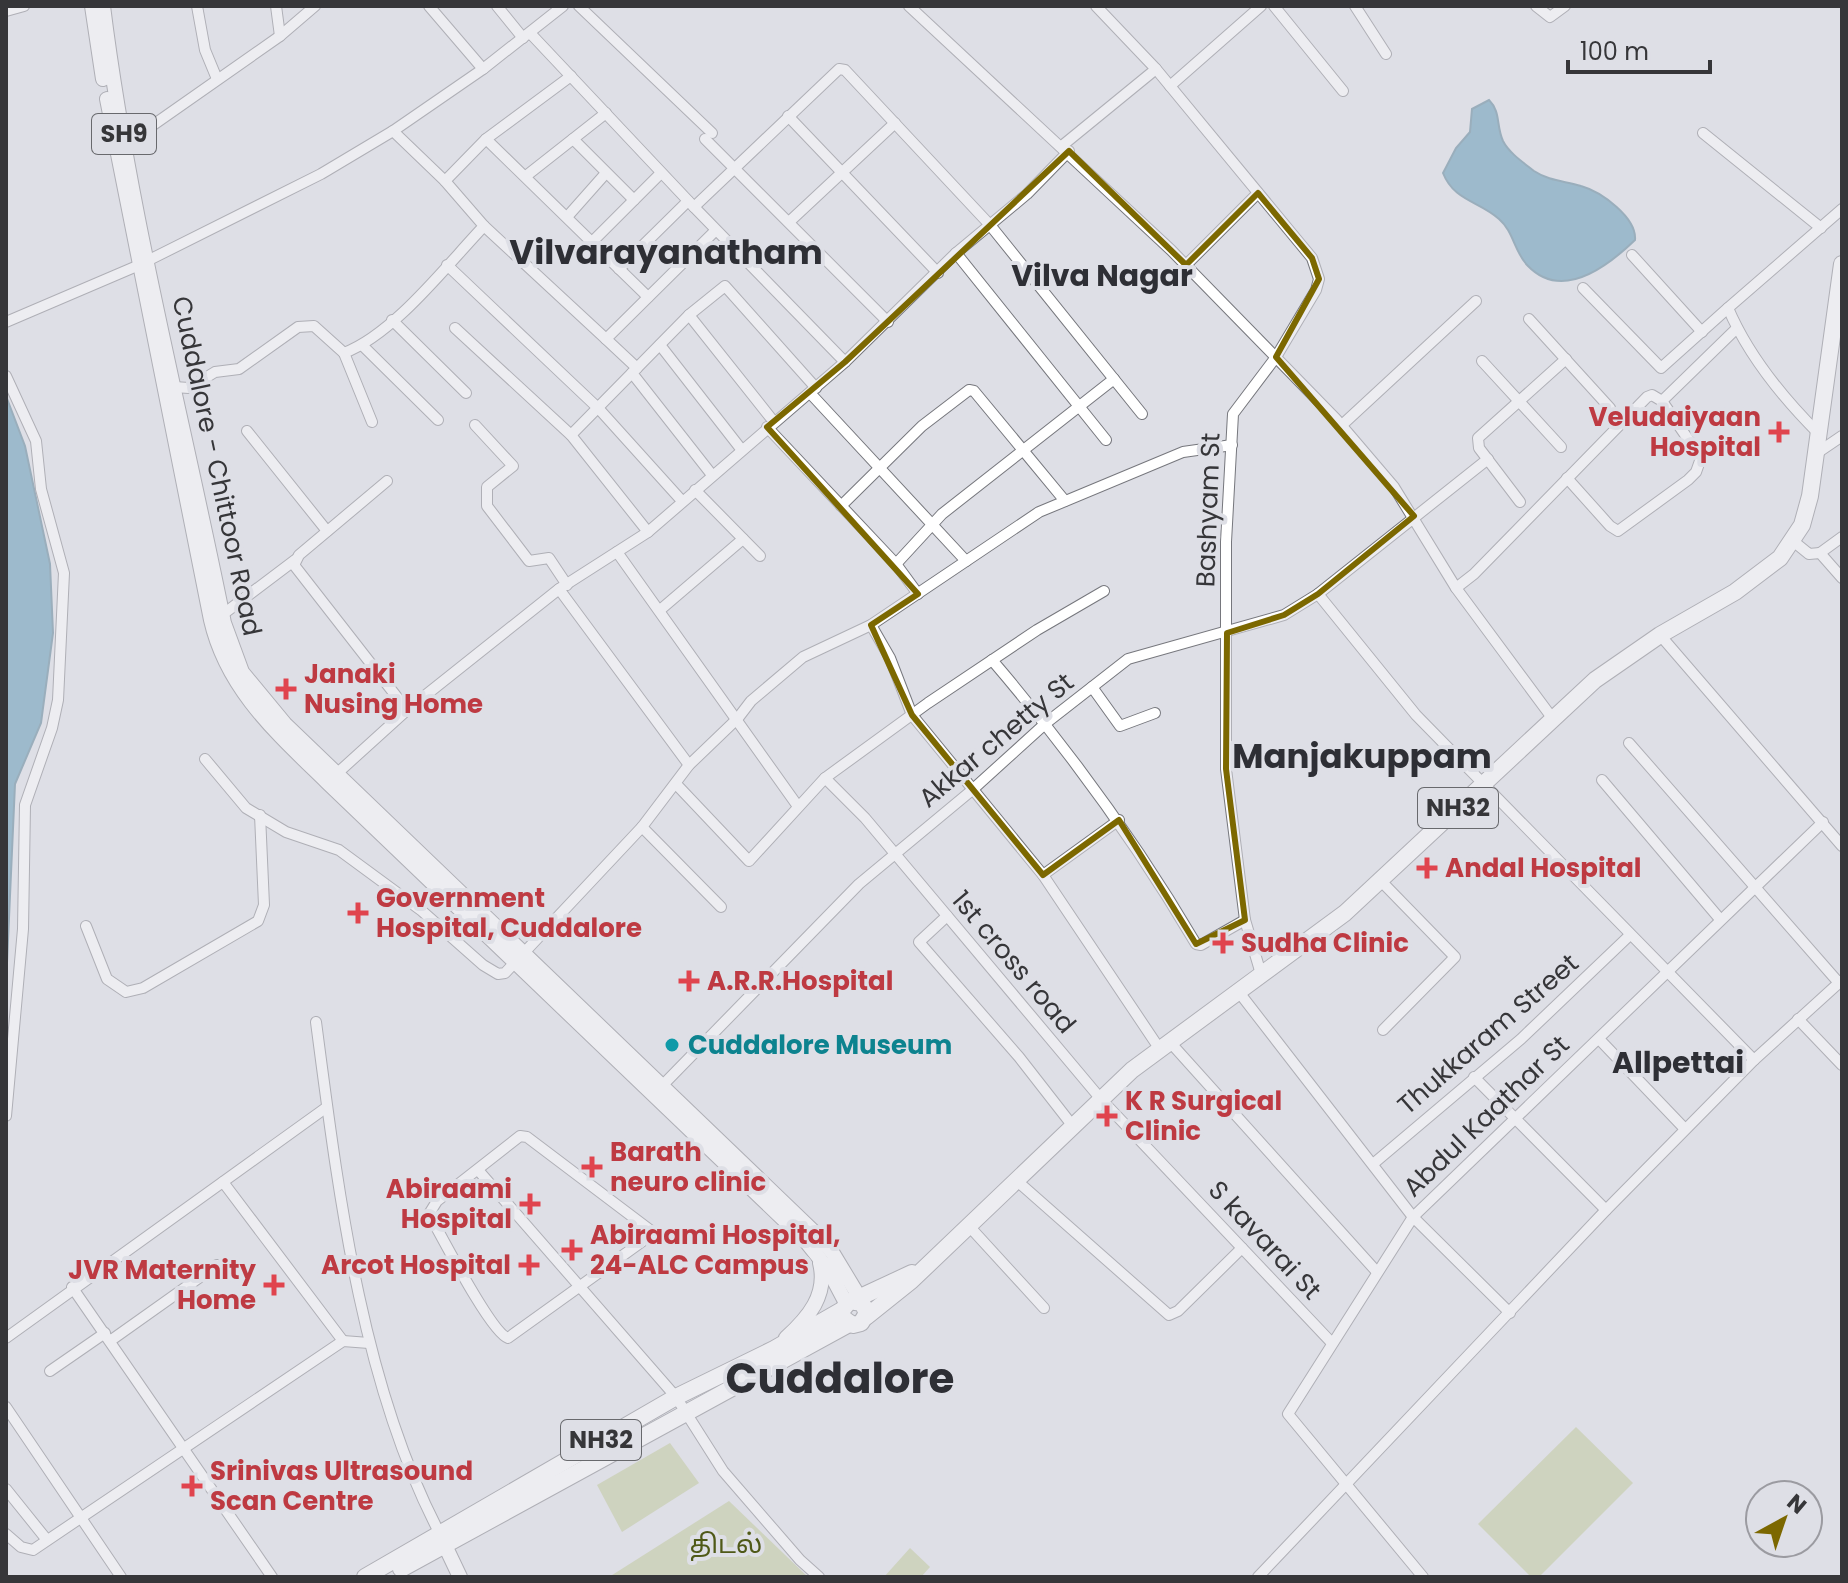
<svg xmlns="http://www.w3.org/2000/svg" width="1848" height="1583" viewBox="0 0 1848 1583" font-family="Poppins,'Noto Sans Tamil',sans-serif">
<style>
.green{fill:#bac590}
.water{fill:#4e8fad;stroke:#47748a;stroke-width:2}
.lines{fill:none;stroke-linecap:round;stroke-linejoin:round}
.minor-casing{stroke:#76777d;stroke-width:12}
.major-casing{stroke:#76777d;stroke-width:16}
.highway-casing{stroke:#76777d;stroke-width:18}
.minor{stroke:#fff;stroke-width:10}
.major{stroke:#fff;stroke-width:14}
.highway{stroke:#fff;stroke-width:16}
.marked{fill:none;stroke:#7c6800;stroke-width:6;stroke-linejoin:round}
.health-dot{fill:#e0444e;stroke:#dedfe6;stroke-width:3}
.culture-dot{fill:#0f9aa8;stroke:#dedfe6;stroke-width:3}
.labels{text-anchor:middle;stroke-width:8;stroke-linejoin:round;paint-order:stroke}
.shield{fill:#dedfe6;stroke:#68696d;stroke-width:2}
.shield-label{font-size:24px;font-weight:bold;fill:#363639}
.health-label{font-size:26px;font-weight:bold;fill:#be3a42;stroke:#dedfe6;text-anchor:start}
.street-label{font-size:26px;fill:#363639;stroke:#dedfe6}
.culture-label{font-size:26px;font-weight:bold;fill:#0d838f;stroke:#dedfe6;text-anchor:start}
.park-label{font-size:26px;fill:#4f5918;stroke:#dedfe6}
.quarter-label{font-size:30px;font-weight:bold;fill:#2e2f35;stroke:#dedfe6}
.district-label{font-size:34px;font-weight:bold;fill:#2e2f35;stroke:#dedfe6}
.town-label{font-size:42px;font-weight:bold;fill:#2e2f35;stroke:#dedfe6}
</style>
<rect width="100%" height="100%" fill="#dedfe6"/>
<g class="green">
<path d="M1576 1427 1633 1483 1539 1577H1531L1478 1524Z"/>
<path d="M670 1443 699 1483 622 1532 597 1485Z"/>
<path d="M729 1501 808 1577H609Z"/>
<path d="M910 1548 930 1567 921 1577H884Z"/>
</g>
<g class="water">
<path d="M1489 100C1501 112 1496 126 1503 141 1509 153 1524 163 1534 171 1549 181 1565 181 1581 186 1602 192 1637 218 1635 240 1607 267 1562 301 1528 266 1514 252 1514 232 1499 219 1479 201 1454 201 1443 173L1456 148 1470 132 1472 109Z"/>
<path d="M6 396 25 446 50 564 53 633 41 723 15 784 6 985Z"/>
</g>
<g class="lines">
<defs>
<g id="minor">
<path d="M197 6 205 50 217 79"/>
<path d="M276 6 280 36"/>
<path d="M429 6 483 69"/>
<path d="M497 6 523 38"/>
<path d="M579 6 712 133"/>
<path d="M909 6 1171 250 1336 419 1394 487 1456 588 1553 719"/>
<path d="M1096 6 1156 69 1312 258 1319 279 1316 290 1276 357 1233 414 1226 542V769L1245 920 1261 974"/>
<path d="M1274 6 1343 91"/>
<path d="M1355 6 1386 54"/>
<path d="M1536 6 1550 17 1565 6"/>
<path d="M6 11 24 6"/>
<path d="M530 33 694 207"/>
<path d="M1170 86 1261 6"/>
<path d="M788 116 938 273"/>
<path d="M1703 133 1821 228"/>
<path d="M486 139 648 297"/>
<path d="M573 139 634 200"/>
<path d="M705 139 888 322"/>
<path d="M126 144 280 36 315 6"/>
<path d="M1063 145 1156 69"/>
<path d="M526 176 606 113"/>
<path d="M445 181 486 139 571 76"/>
<path d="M567 217 606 173"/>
<path d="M789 222 895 123"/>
<path d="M484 226 606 339"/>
<path d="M592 242 660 174"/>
<path d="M956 253 1106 440"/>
<path d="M1632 255 1702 332"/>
<path d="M147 261 321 174 393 131 483 69 563 6"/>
<path d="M447 265 599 409 682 501"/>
<path d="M1186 265 1258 193"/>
<path d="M619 269 688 201"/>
<path d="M1583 288 1661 368 1728 308"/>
<path d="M689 315 774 422"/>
<path d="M1529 319 1610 408"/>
<path d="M392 320 466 393"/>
<path d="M6 322 137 266"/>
<path d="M455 328 571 435 648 532"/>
<path d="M660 345 741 449"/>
<path d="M363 346 438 420"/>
<path d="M1482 361 1561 447"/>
<path d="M845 362 694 207 839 69 845 70 990 225 1142 414"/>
<path d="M637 368 606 339 715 231"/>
<path d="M632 373 712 475"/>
<path d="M6 376 36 441 41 489 64 573 58 700 52 728 25 805 23 929 6 1116"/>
<path d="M174 387 189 388 215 372 239 369 298 327 314 326 344 353"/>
<path d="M810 393 966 561"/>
<path d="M372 422 344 353C394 334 446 266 484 226L445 181 393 131"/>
<path d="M475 425 513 466 487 487V506L529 561 549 558 567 585"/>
<path d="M1342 425 1476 301"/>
<path d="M767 427 896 564 918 594"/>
<path d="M247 431 327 531"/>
<path d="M1819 434C1783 398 1748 355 1728 308L1842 209"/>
<path d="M571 435 689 315 725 286 816 388"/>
<path d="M1817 453 1842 436"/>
<path d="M1567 478 1610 526 1618 531 1688 480 1696 472 1701 458 1662 401"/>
<path d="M387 481 299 555 294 565 407 710"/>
<path d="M695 490 760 556"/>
<path d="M1520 502 1479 448 1478 438 1566 359"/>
<path d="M841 506 922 426 969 390 974 391 1065 501"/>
<path d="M1793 541 1809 554 1820 553 1842 578"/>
<path d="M617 552 797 805"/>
<path d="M1820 553 1842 537"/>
<path d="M896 564 942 514 1114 379"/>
<path d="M1456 588 1474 574 1647 397 1652 395 1662 401 1737 328"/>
<path d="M559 589 689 765"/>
<path d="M660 610 743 539"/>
<path d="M222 615 295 560"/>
<path d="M871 625 890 658 912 715 1043 875 1159 1048"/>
<path d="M1660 635 1842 846"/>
<path d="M992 660C1069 750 1136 842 1196 944L1201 945 1245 920"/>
<path d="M1092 687 1120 726 1155 713"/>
<path d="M1629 743 1839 983"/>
<path d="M205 759 246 808 286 832 339 850 422 911 483 965 498 974 505 973 642 827 689 765 738 718 751 701 803 657 871 625 1039 512 1183 452 1232 445"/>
<path d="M332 778 407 710 559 589 648 532 845 362 956 253 1027 194 1069 151"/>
<path d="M825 778 865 818 1100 1098 1331 1342"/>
<path d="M1602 780 1719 918"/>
<path d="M676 784 749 861 825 778 928 703 1037 630 1104 591"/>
<path d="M642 827 721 907"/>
<path d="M1043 875 1119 820"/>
<path d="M1380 880 1455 957 1383 1030"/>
<path d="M947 916 919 942 1019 1057 1072 1125"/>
<path d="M86 926 107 979 126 992 143 988 258 921 264 905 260 815"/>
<path d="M1238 991 1413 1217 1510 1313"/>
<path d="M1798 1019 1842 1065"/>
<path d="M316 1022C338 1189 361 1384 440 1534"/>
<path d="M1599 1039 1685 1129"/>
<path d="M1169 1041 1377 1272"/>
<path d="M1754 1060 1841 981"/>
<path d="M1474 1077 1606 1210"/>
<path d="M657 1091 859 884 971 791 1046 723 1128 659 1284 615 1318 594 1488 459"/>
<path d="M520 1136 527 1137 654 1233 508 1338C491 1333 441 1235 429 1214L437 1201Z"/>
<path d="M1373 1164 1521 1039 1630 935"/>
<path d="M478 1170 676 1397 723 1471 800 1560 819 1577"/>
<path d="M1016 1180 1169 1315 1178 1311 1242 1248"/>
<path d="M223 1182 343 1341"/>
<path d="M968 1225 1044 1308"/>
<path d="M72 1287 272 1577"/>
<path d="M6 1338 327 1107"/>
<path d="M110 1341 217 1265"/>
<path d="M50 1371 105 1333"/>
<path d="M6 1407 121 1577"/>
<path d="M6 1489 47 1540"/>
<path d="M6 1534 21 1547 33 1550 343 1341 369 1343"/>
<path d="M1258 1577 1606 1210 1754 1060 1416 715 1318 594"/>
<path d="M1423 1577 1288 1414 1413 1217 1823 822"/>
</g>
<g id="major">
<path d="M92 6 103 79"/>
<path d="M103 6C129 214 183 418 224 623L242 672 285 724 813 1231 832 1252 864 1305"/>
<path d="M107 99 211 620C227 690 278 734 327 782L804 1239 828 1269 846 1303"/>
<path d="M786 1338C808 1318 828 1295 820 1263"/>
<path d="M441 1537 460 1577"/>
</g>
<g id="highway">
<path d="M854 1300 912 1273"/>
<path d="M866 1317 911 1281 1132 1070 1345 913 1595 680 1660 635 1735 592 1780 558 1802 525 1810 496 1842 264"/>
<path d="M401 1569 849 1324"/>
<path d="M365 1577 676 1397 774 1349 842 1310 850 1301 862 1303 867 1313 861 1323 853 1325 843 1318 842 1310"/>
</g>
</defs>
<use href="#minor" class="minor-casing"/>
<use href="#major" class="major-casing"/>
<use href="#highway" class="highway-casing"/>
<use href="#minor" class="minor"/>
<use href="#major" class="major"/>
<use href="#highway" class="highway"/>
</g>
<path d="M0 0H1848V1583H0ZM1069 151 1186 265 1258 193 1312 258 1319 279 1276 357 1414 516 1318 594 1284 615 1227 633 1226 769 1245 920 1196 944 1119 820 1043 875 912 715 871 625 918 594 767 427 845 362Z" fill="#dedfe6" fill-opacity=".55" fill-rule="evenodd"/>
<path class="marked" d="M1069 151 1186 265 1258 193 1312 258 1319 279 1276 357 1414 516 1318 594 1284 615 1227 633 1226 769 1245 920 1196 944 1119 820 1043 875 912 715 871 625 918 594 767 427 845 362Z"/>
<g class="health-dot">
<path d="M1775 420h8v8h8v8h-8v8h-8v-8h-8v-8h8z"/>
<path d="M282 677h8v8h8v8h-8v8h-8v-8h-8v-8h8z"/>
<path d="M1423 856h8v8h8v8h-8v8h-8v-8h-8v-8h8z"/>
<path d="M354 901h8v8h8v8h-8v8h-8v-8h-8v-8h8z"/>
<path d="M1219 931h8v8h8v8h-8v8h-8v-8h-8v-8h8z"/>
<path d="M685 969h8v8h8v8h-8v8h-8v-8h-8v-8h8z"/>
<path d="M1103 1104h8v8h8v8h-8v8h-8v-8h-8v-8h8z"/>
<path d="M588 1155h8v8h8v8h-8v8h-8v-8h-8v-8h8z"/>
<path d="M526 1192h8v8h8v8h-8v8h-8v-8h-8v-8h8z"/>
<path d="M568 1238h8v8h8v8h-8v8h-8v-8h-8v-8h8z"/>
<path d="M525 1253h8v8h8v8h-8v8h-8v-8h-8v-8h8z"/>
<path d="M270 1273h8v8h8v8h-8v8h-8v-8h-8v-8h8z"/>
<path d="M188 1474h8v8h8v8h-8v8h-8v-8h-8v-8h8z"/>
</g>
<circle class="culture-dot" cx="672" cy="1045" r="8"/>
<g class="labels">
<g class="shield">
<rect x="92" y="114" width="64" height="40" rx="6"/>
<rect x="1418" y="788" width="80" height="40" rx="6"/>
<rect x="561" y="1420" width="80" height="40" rx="6"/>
</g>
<g class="shield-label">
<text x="124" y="142">SH9</text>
<text x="1458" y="816">NH32</text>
<text x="601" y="1448">NH32</text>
</g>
<g class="health-label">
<text x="1761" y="426" text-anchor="end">Veludaiyaan<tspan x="1761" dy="30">Hospital</tspan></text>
<text x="304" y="683">Janaki<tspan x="304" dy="30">Nusing Home</tspan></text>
<text x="1445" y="877">Andal Hospital</text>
<text x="376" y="907">Government<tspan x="376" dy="30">Hospital, Cuddalore</tspan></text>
<text x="1241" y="952">Sudha Clinic</text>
<text x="707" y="990">A.R.R.Hospital</text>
<text x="1125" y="1110">K R Surgical<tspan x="1125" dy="30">Clinic</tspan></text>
<text x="610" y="1161">Barath<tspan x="610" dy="30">neuro clinic</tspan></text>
<text x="512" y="1198" text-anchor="end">Abiraami<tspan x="512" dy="30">Hospital</tspan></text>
<text x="590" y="1244">Abiraami Hospital,<tspan x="590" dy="30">24-ALC Campus</tspan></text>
<text x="511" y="1274" text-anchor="end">Arcot Hospital</text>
<text x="256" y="1279" text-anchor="end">JVR Maternity<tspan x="256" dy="30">Home</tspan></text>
<text x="210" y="1480">Srinivas Ultrasound<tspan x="210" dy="30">Scan Centre</tspan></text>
</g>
<g class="street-label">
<text transform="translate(217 466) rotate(78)" y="9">Cuddalore - Chittoor Road</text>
<text transform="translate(1208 510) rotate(-88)" y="9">Bashyam St</text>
<text transform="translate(996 740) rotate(-40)" y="9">Akkar chetty St</text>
<text transform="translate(1014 962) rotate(50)" y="9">1st cross road</text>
<text transform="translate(1488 1034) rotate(-41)" y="9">Thukkaram Street</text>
<text transform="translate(1486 1116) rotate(-44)" y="9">Abdul Kaathar St</text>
<text transform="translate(1265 1240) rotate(47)" y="9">S kavarai St</text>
</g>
<g class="culture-label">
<text x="688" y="1054">Cuddalore Museum</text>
</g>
<g class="park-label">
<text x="726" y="1553">திடல்</text>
</g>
<g class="quarter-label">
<text x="1102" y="286">Vilva Nagar</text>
<text x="1678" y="1073">Allpettai</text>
</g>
<g class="district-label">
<text x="666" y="264">Vilvarayanatham</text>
<text x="1362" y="768">Manjakuppam</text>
</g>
<g class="town-label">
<text x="840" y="1393">Cuddalore</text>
</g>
</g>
<rect width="1848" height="1583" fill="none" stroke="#363639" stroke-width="16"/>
<g transform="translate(1784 1519) rotate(40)"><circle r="38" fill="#dedfe6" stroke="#9b9ba1" stroke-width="2"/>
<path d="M0-6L14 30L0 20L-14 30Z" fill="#7c6800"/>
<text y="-12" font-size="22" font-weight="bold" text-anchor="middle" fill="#363639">N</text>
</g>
<path d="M1568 60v12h142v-12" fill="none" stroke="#363639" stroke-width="4"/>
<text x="1580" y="60" font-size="24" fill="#363639" stroke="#dedfe6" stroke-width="6" paint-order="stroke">100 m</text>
</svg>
